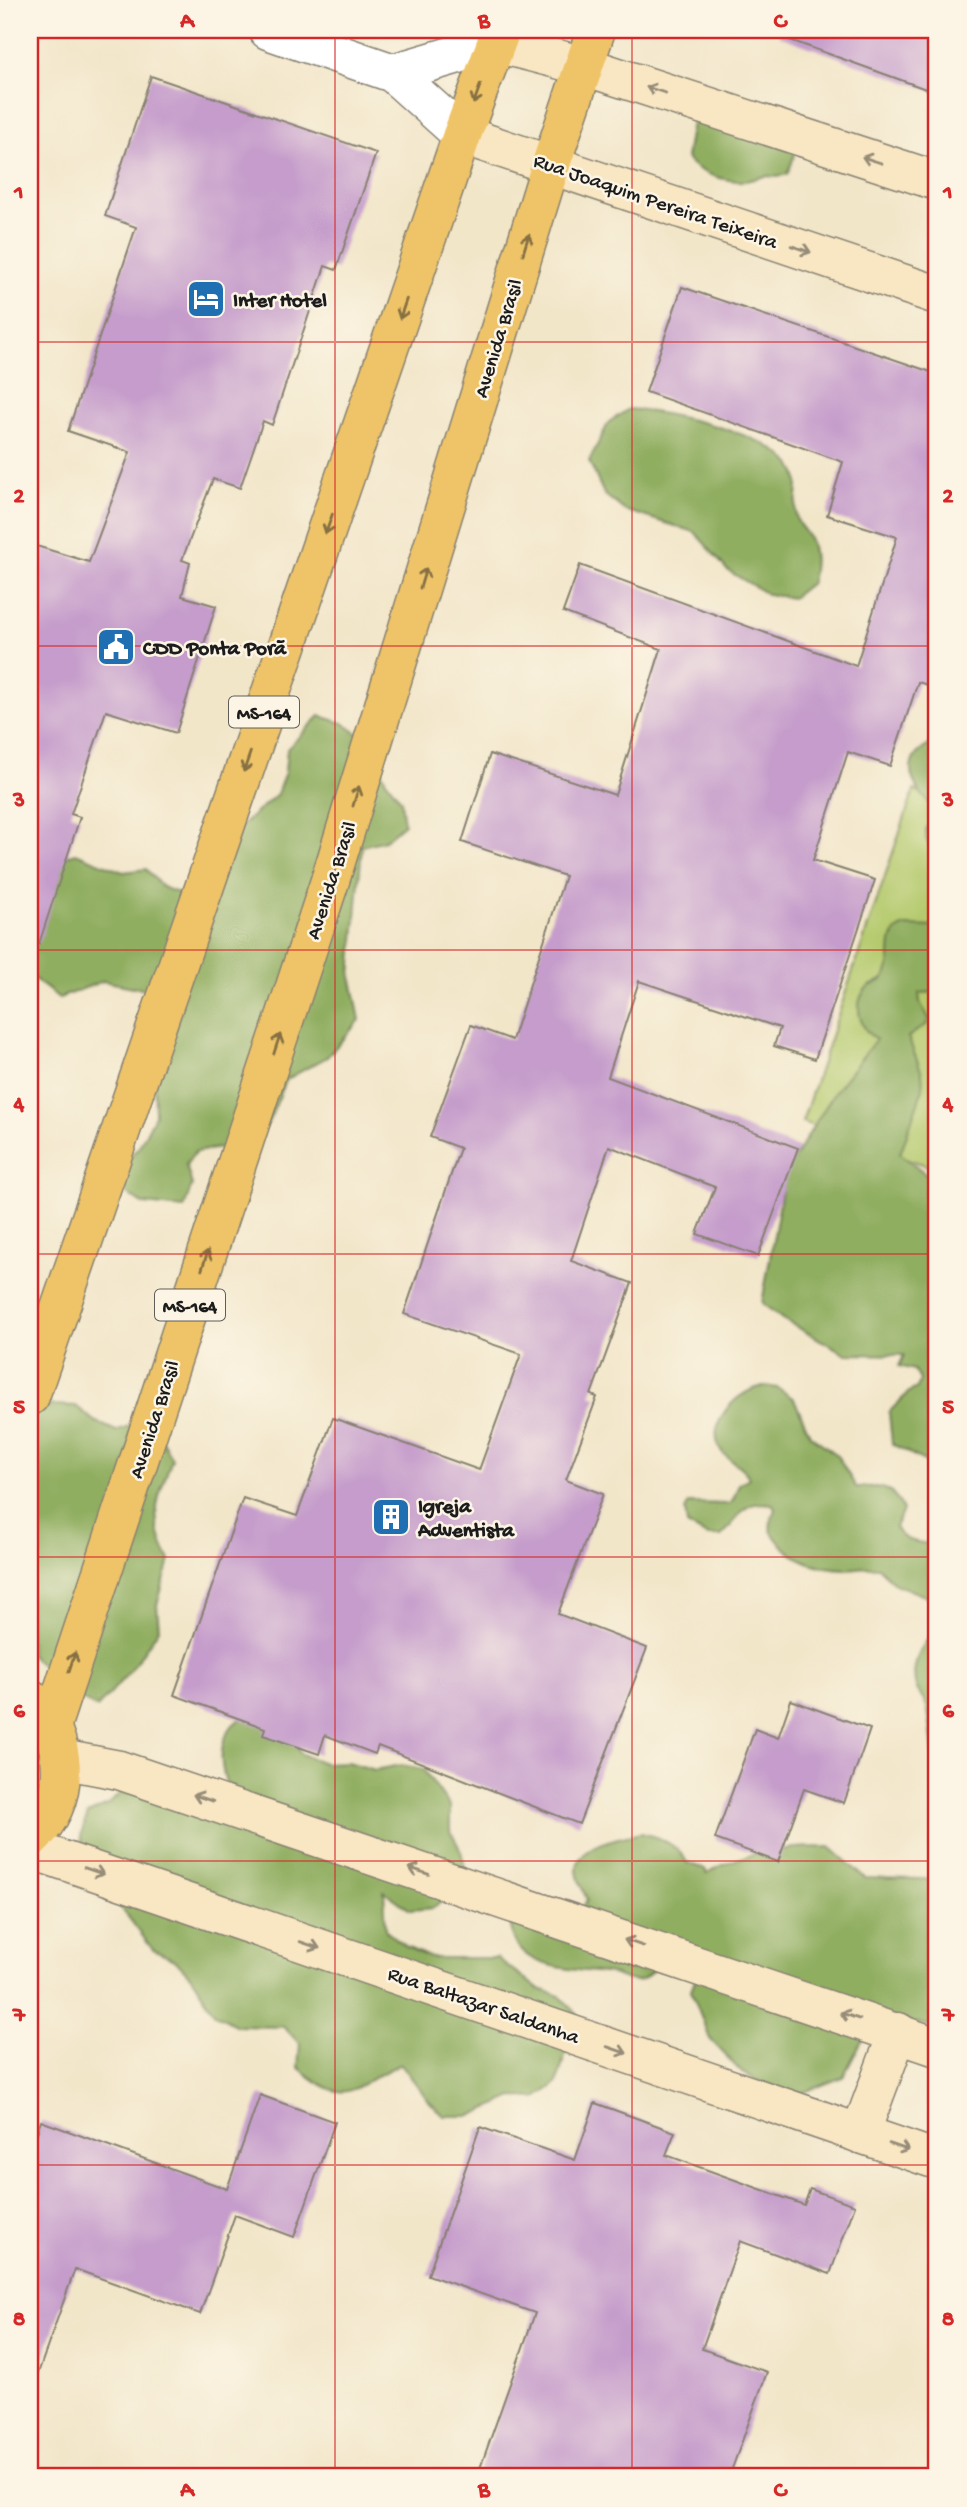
<svg xmlns="http://www.w3.org/2000/svg" width="967" height="2507" viewBox="0 0 967 2507" font-family="'Gochi Hand',sans-serif">
<style>
.green{fill:#b5ca6e;stroke:#687345;stroke-width:2}
.forest{fill:#90ae61;stroke:#56653e;stroke-width:2}
.building{fill:#c59ccb}
.lines{fill:none;stroke-linecap:round;stroke-linejoin:round}
.minor-casing{stroke:#878172;stroke-width:41}
.secondary-casing{stroke:#878172;stroke-width:41}
.primary-casing{stroke:#878172;stroke-width:41}
.minor{stroke:#fff;stroke-width:38}
.secondary{stroke:#f9e7c3;stroke-width:38}
.primary{stroke:#efc469;stroke-width:38}
.oneway{stroke:#968c78}
.oneway2{stroke:#867042}
.grid{fill:none;stroke:#d62828;stroke-width:2;stroke-opacity:0.55}
.labels{text-anchor:middle;stroke-width:5;stroke-linejoin:round;paint-order:stroke}
.shield{fill:#fcf5e5;stroke:#5f5d58;stroke-width:2}
.shield-label{font-size:19px;font-weight:bold;fill:#1c1c1c}
.street-label{font-size:21px;fill:#1c1c1c;stroke:#fcf5e5}
.poi-label{font-size:21px;font-weight:bold;fill:#1c1c1c;stroke:#fcf5e5;text-anchor:start}
.neatline{fill:none;stroke:#d62828;stroke-width:2.5}
.grid-label{font-size:23px;text-anchor:middle;font-weight:bold;fill:#d62828}
</style>
<rect width="100%" height="100%" fill="#fcf5e5"/>
<filter id="ink" filterUnits="userSpaceOnUse"><feTurbulence type="fractalNoise" baseFrequency=".0143" numOctaves="2"/><feDisplacementMap in="SourceGraphic" scale="14" xChannelSelector="R" yChannelSelector="G"/><feConvolveMatrix kernelMatrix="1 2 1 2 8 2 1 2 1" color-interpolation-filters="sRGB"/></filter>
<filter id="wash" filterUnits="userSpaceOnUse"><feTurbulence type="fractalNoise" baseFrequency=".00686" numOctaves="4" result="noise"/><feDisplacementMap in="SourceGraphic" scale="28" xChannelSelector="R" yChannelSelector="G"/><feGaussianBlur stdDeviation="1.57" result="paint"/><feColorMatrix in="noise" values="0 0 0 0 0 0 0 0 0 0 0 0 0 0 0 0 0 1.4 0 .05"/><feComposite in="paint" operator="in"/></filter>
<g filter="url(#wash)">
<rect width="100%" height="100%" fill="#f2e6c9"/>
<path class="green" d="M914 790 937 799V1169L802 1122Z"/>
<g class="forest">
<path d="M693 115 796 151 788 173C779 178 777 177 768 176 761 176 753 180 746 181 726 182 698 174 686 158Z"/>
<path d="M629 409C665 412 788 435 797 476 801 489 793 505 797 519 798 525 805 531 808 536 816 551 814 568 811 583L792 598 767 594 727 570 695 532 624 510 604 494 589 461 609 422Z"/>
<path d="M320 716 343 723 363 737 386 780 401 800 404 824 385 840 362 846 351 975 360 1020 327 1057 287 1079 268 1123 250 1143 195 1152 186 1165 192 1185 184 1208 143 1204 126 1193 120 1167 139 1147 155 1115 154 1069 176 1027 148 990 103 981 59 998 33 978 30 973V867L76 853 123 872 146 869 162 887 186 896 242 825 277 794 285 772 287 749Z"/>
<path d="M937 740V811C923 797 899 773 918 753 923 748 931 744 937 740Z"/>
<path d="M937 817V859L926 839V828Z"/>
<path d="M906 926 937 927V992L919 993 920 1003 929 1018 927 1024 908 1037 922 1073 923 1088 900 1154 937 1182V1460L926 1462 892 1444 889 1412 910 1391 917 1388 920 1380 914 1370 899 1366 904 1355 846 1354 782 1319 762 1303 785 1173 834 1093 876 1039C860 1030 853 1005 865 990 871 983 883 983 887 973 895 956 882 933 906 926Z"/>
<path d="M765 1386 778 1388 794 1399 810 1435 836 1454 856 1487C879 1486 894 1485 903 1511L895 1527C903 1544 921 1542 937 1545V1601L895 1584 878 1567C867 1566 857 1569 845 1569 821 1568 796 1562 780 1543 767 1528 769 1527 775 1509L772 1504C739 1499 741 1519 721 1536H707L687 1525 685 1510 689 1503 729 1504 733 1500 739 1484 749 1478C745 1467 730 1462 722 1452 703 1425 737 1389 765 1386Z"/>
<path d="M52 1405 76 1406 94 1421 116 1431 139 1422 160 1437 172 1459C157 1500 147 1518 170 1560L157 1605 159 1629 131 1670 97 1708 76 1696 30 1655V1567L33 1563 30 1555V1417Z"/>
<path d="M937 1630V1769C931 1748 932 1729 927 1708 926 1701 920 1695 917 1689 908 1668 922 1642 937 1630Z"/>
<path d="M249 1712 290 1733 301 1754 324 1763 348 1762 375 1770 401 1765 423 1769 450 1806V1830L461 1851 467 1875 452 1894 433 1908 410 1910 384 1891 386 1931 406 1947 431 1958H497L537 1988 560 1996 577 2014 557 2083 537 2098 513 2097 471 2116H444L428 2100 401 2064C351 2085 349 2112 298 2067L300 2044 284 2027 237 2026 215 2014 191 1977 175 1960 153 1950 84 1858 81 1835 87 1814 108 1805 141 1773 229 1791C221 1770 216 1746 232 1726 236 1721 244 1716 249 1712Z"/>
<path d="M641 1833C660 1837 679 1845 687 1863L705 1869 707 1873C747 1850 785 1847 830 1847L865 1878 925 1879 937 1883V2028L875 2015 843 2077 792 2097 742 2073 710 2039 691 1990 696 1977 654 1969C649 1974 645 1980 637 1981 629 1982 618 1975 610 1974 576 1968 514 1972 511 1926L521 1921 568 1929 587 1900C583 1889 574 1874 578 1863 586 1842 623 1837 641 1833Z"/>
</g>
<g id="blocks">
<g class="building">
<path d="M780 30H937V93L779 36Z"/>
<path d="M151 76 376 153 336 270 325 266 272 425 263 421 240 488 213 479 182 560 190 563 182 596 216 606 176 733 106 711 71 814 80 817 39 944 30 943V544L89 562 130 452 68 431 136 227 105 216Z"/>
<path d="M682 287 937 374V688L918 682 890 766 848 752 813 860 875 880 815 1059 774 1046 780 1028 639 981 608 1077 798 1148 758 1256 697 1234 715 1187 609 1146 571 1261 632 1283 591 1395 597 1397 566 1480 603 1494 558 1614 647 1648 579 1824 378 1746 375 1754 325 1735 319 1754 263 1735 265 1728 174 1695 243 1498 297 1516 333 1418 479 1470 521 1354 404 1314 460 1148 430 1137 471 1025 512 1040 565 876 462 842 490 754 615 795 661 649 563 612 580 565 856 666 897 537 827 515 843 462 646 392Z"/>
<path d="M791 1700 870 1729 844 1803 804 1789 778 1862 715 1839 755 1729 778 1738Z"/>
<path d="M260 2095 335 2122 294 2237 235 2215 200 2314 75 2269 36 2379 30 2378V2154L41 2121 227 2189Z"/>
<path d="M595 2103 675 2132 666 2155 804 2205 810 2189 855 2205 830 2274 740 2241 702 2349 767 2372 729 2477H477L535 2313 428 2275 480 2127 575 2160Z"/>
</g>
</g>
</g>
<g filter="url(#ink)">
<use href="#blocks" fill-opacity="0" stroke="#878172" stroke-width="2"/>
<g class="lines">
<defs>
<g id="minor">
<path d="M268 30 393 73 462 135"/>
<path d="M393 73 496 43"/>
</g>
<g id="secondary">
<path d="M496 43 584 66 937 181"/>
<path d="M462 135 937 295"/>
<path d="M61 1759 119 1770 937 2047"/>
<path d="M30 1849 937 2160"/>
<path d="M860 2134 898 2032"/>
</g>
<g id="primary">
<path d="M30 1396 462 135 501 30"/>
<path d="M30 1698C63 1729 72 1785 45 1823 40 1829 35 1834 30 1839"/>
<path d="M51 1727 329 884 551 164 596 30"/>
</g>
</defs>
<use href="#minor" class="minor-casing"/>
<use href="#secondary" class="secondary-casing"/>
<use href="#primary" class="primary-casing"/>
<use href="#minor" class="minor"/>
<use href="#secondary" class="secondary"/>
<use href="#primary" class="primary"/>
</g>
<defs><path id="oneway-shaft" d="M-6 0H5M1.5-3L5.5 0L1.5 3" fill="none" stroke-width="1.6" stroke-linecap="round" stroke-linejoin="round" transform="scale(1.75)"/></defs>
<g class="oneway">
<use href="#oneway-shaft" transform="translate(656 90) rotate(-162)"/>
<use href="#oneway-shaft" transform="translate(872 160) rotate(-162)"/>
<use href="#oneway-shaft" transform="translate(801 249) rotate(19)"/>
<use href="#oneway-shaft" transform="translate(203 1798) rotate(-161)"/>
<use href="#oneway-shaft" transform="translate(94 1871) rotate(19)"/>
<use href="#oneway-shaft" transform="translate(419 1871) rotate(-161)"/>
<use href="#oneway-shaft" transform="translate(634 1943) rotate(-161)"/>
<use href="#oneway-shaft" transform="translate(310 1945) rotate(19)"/>
<use href="#oneway-shaft" transform="translate(850 2016) rotate(-161)"/>
<use href="#oneway-shaft" transform="translate(617 2050) rotate(19)"/>
<use href="#oneway-shaft" transform="translate(899 2147) rotate(19)"/>
</g>
<g class="oneway2">
<use href="#oneway-shaft" transform="translate(477 94) rotate(110)"/>
<use href="#oneway-shaft" transform="translate(526 244) rotate(-73)"/>
<use href="#oneway-shaft" transform="translate(403 309) rotate(109)"/>
<use href="#oneway-shaft" transform="translate(329 524) rotate(109)"/>
<use href="#oneway-shaft" transform="translate(423 578) rotate(-73)"/>
<use href="#oneway-shaft" transform="translate(247 762) rotate(109)"/>
<use href="#oneway-shaft" transform="translate(356 796) rotate(-73)"/>
<use href="#oneway-shaft" transform="translate(277 1044) rotate(-72)"/>
<use href="#oneway-shaft" transform="translate(205 1260) rotate(-72)"/>
<use href="#oneway-shaft" transform="translate(72 1662) rotate(-72)"/>
</g>
</g>
<path class="grid" d="M335 30V2477M632 30V2477M30 342H937M30 646H937M30 950H937M30 1254H937M30 1557H937M30 1861H937M30 2165H937"/>
<defs>
<symbol id="hotel-square" viewBox="-11 -11 22 22"><rect x="-9" y="-9" width="18" height="18" rx="4" fill="#1f6fb2" stroke="#fcf5e5"/><path d="M-6-4.5h1.5V1H6V5H4.5V3h-9V5H-6ZM-4 0a1.8 1.8 0 1 1 3.6 0ZM.5 0V-2.5h3Q6-2.5 6 0Z" fill="#fff"/></symbol>
<symbol id="civic-square" viewBox="-11 -11 22 22"><rect x="-9" y="-9" width="18" height="18" rx="4" fill="#1f6fb2" stroke="#fcf5e5"/><path d="M-.6-6.5H3V-4.5H.6V-3L4-1V1h2V6H-6V1h2V-1L-.6-3ZM-1.2 2.5V6h2.4V2.5Z" fill="#fff"/></symbol>
<symbol id="building-square" viewBox="-11 -11 22 22"><rect x="-9" y="-9" width="18" height="18" rx="4" fill="#1f6fb2" stroke="#fcf5e5"/><path d="M-4-6H4V6H1V3H-1V6H-4ZM-2.5-4.3h1.7v1.8h-1.7ZM.8-4.3h1.7v1.8H.8ZM-2.5-1h1.7V.8h-1.7ZM.8-1h1.7V.8H.8Z" fill="#fff"/></symbol>
</defs>
<g fill-rule="evenodd">
<use href="#hotel-square" x="184" y="277" width="44" height="44"/>
<use href="#civic-square" x="94" y="625" width="44" height="44"/>
<use href="#building-square" x="369" y="1495" width="44" height="44"/>
</g>
<g class="labels">
<g class="shield">
<rect x="229" y="696.5" width="70" height="31" rx="5"/>
<rect x="155" y="1289.5" width="70" height="31" rx="5"/>
</g>
<g class="shield-label">
<text x="264" y="719">MS-164</text>
<text x="190" y="1312">MS-164</text>
</g>
<g class="street-label">
<text transform="translate(656 200) rotate(19)" y="7">Rua Joaquim Pereira Teixeira</text>
<text transform="translate(497 338) rotate(-73)" y="7">Avenida Brasil</text>
<text transform="translate(330 880) rotate(-72)" y="7">Avenida Brasil</text>
<text transform="translate(153 1419) rotate(-72)" y="7">Avenida Brasil</text>
<text transform="translate(484 2004) rotate(19)" y="7">Rua Baltazar Saldanha</text>
</g>
<g class="poi-label">
<text x="233" y="306">Inter Hotel</text>
<text x="143" y="654">CDD Ponta Porã</text>
<text x="418" y="1512">Igreja<tspan x="418" dy="24">Adventista</tspan></text>
</g>
</g>
<rect width="967" height="2507" fill="none" stroke="#fcf5e5" stroke-width="77"/>
<rect x="38" y="38" width="890" height="2430" class="neatline"/>
<g class="grid-label">
<text x="187" y="27">A</text>
<text x="484" y="27">B</text>
<text x="780" y="27">C</text>
<text x="19" y="198">1</text>
<text x="948" y="198">1</text>
<text x="19" y="502">2</text>
<text x="948" y="502">2</text>
<text x="19" y="806">3</text>
<text x="948" y="806">3</text>
<text x="19" y="1110">4</text>
<text x="948" y="1110">4</text>
<text x="19" y="1413">5</text>
<text x="948" y="1413">5</text>
<text x="19" y="1717">6</text>
<text x="948" y="1717">6</text>
<text x="19" y="2021">7</text>
<text x="948" y="2021">7</text>
<text x="19" y="2325">8</text>
<text x="948" y="2325">8</text>
<text x="187" y="2496">A</text>
<text x="484" y="2496">B</text>
<text x="780" y="2496">C</text>
</g>
</svg>
